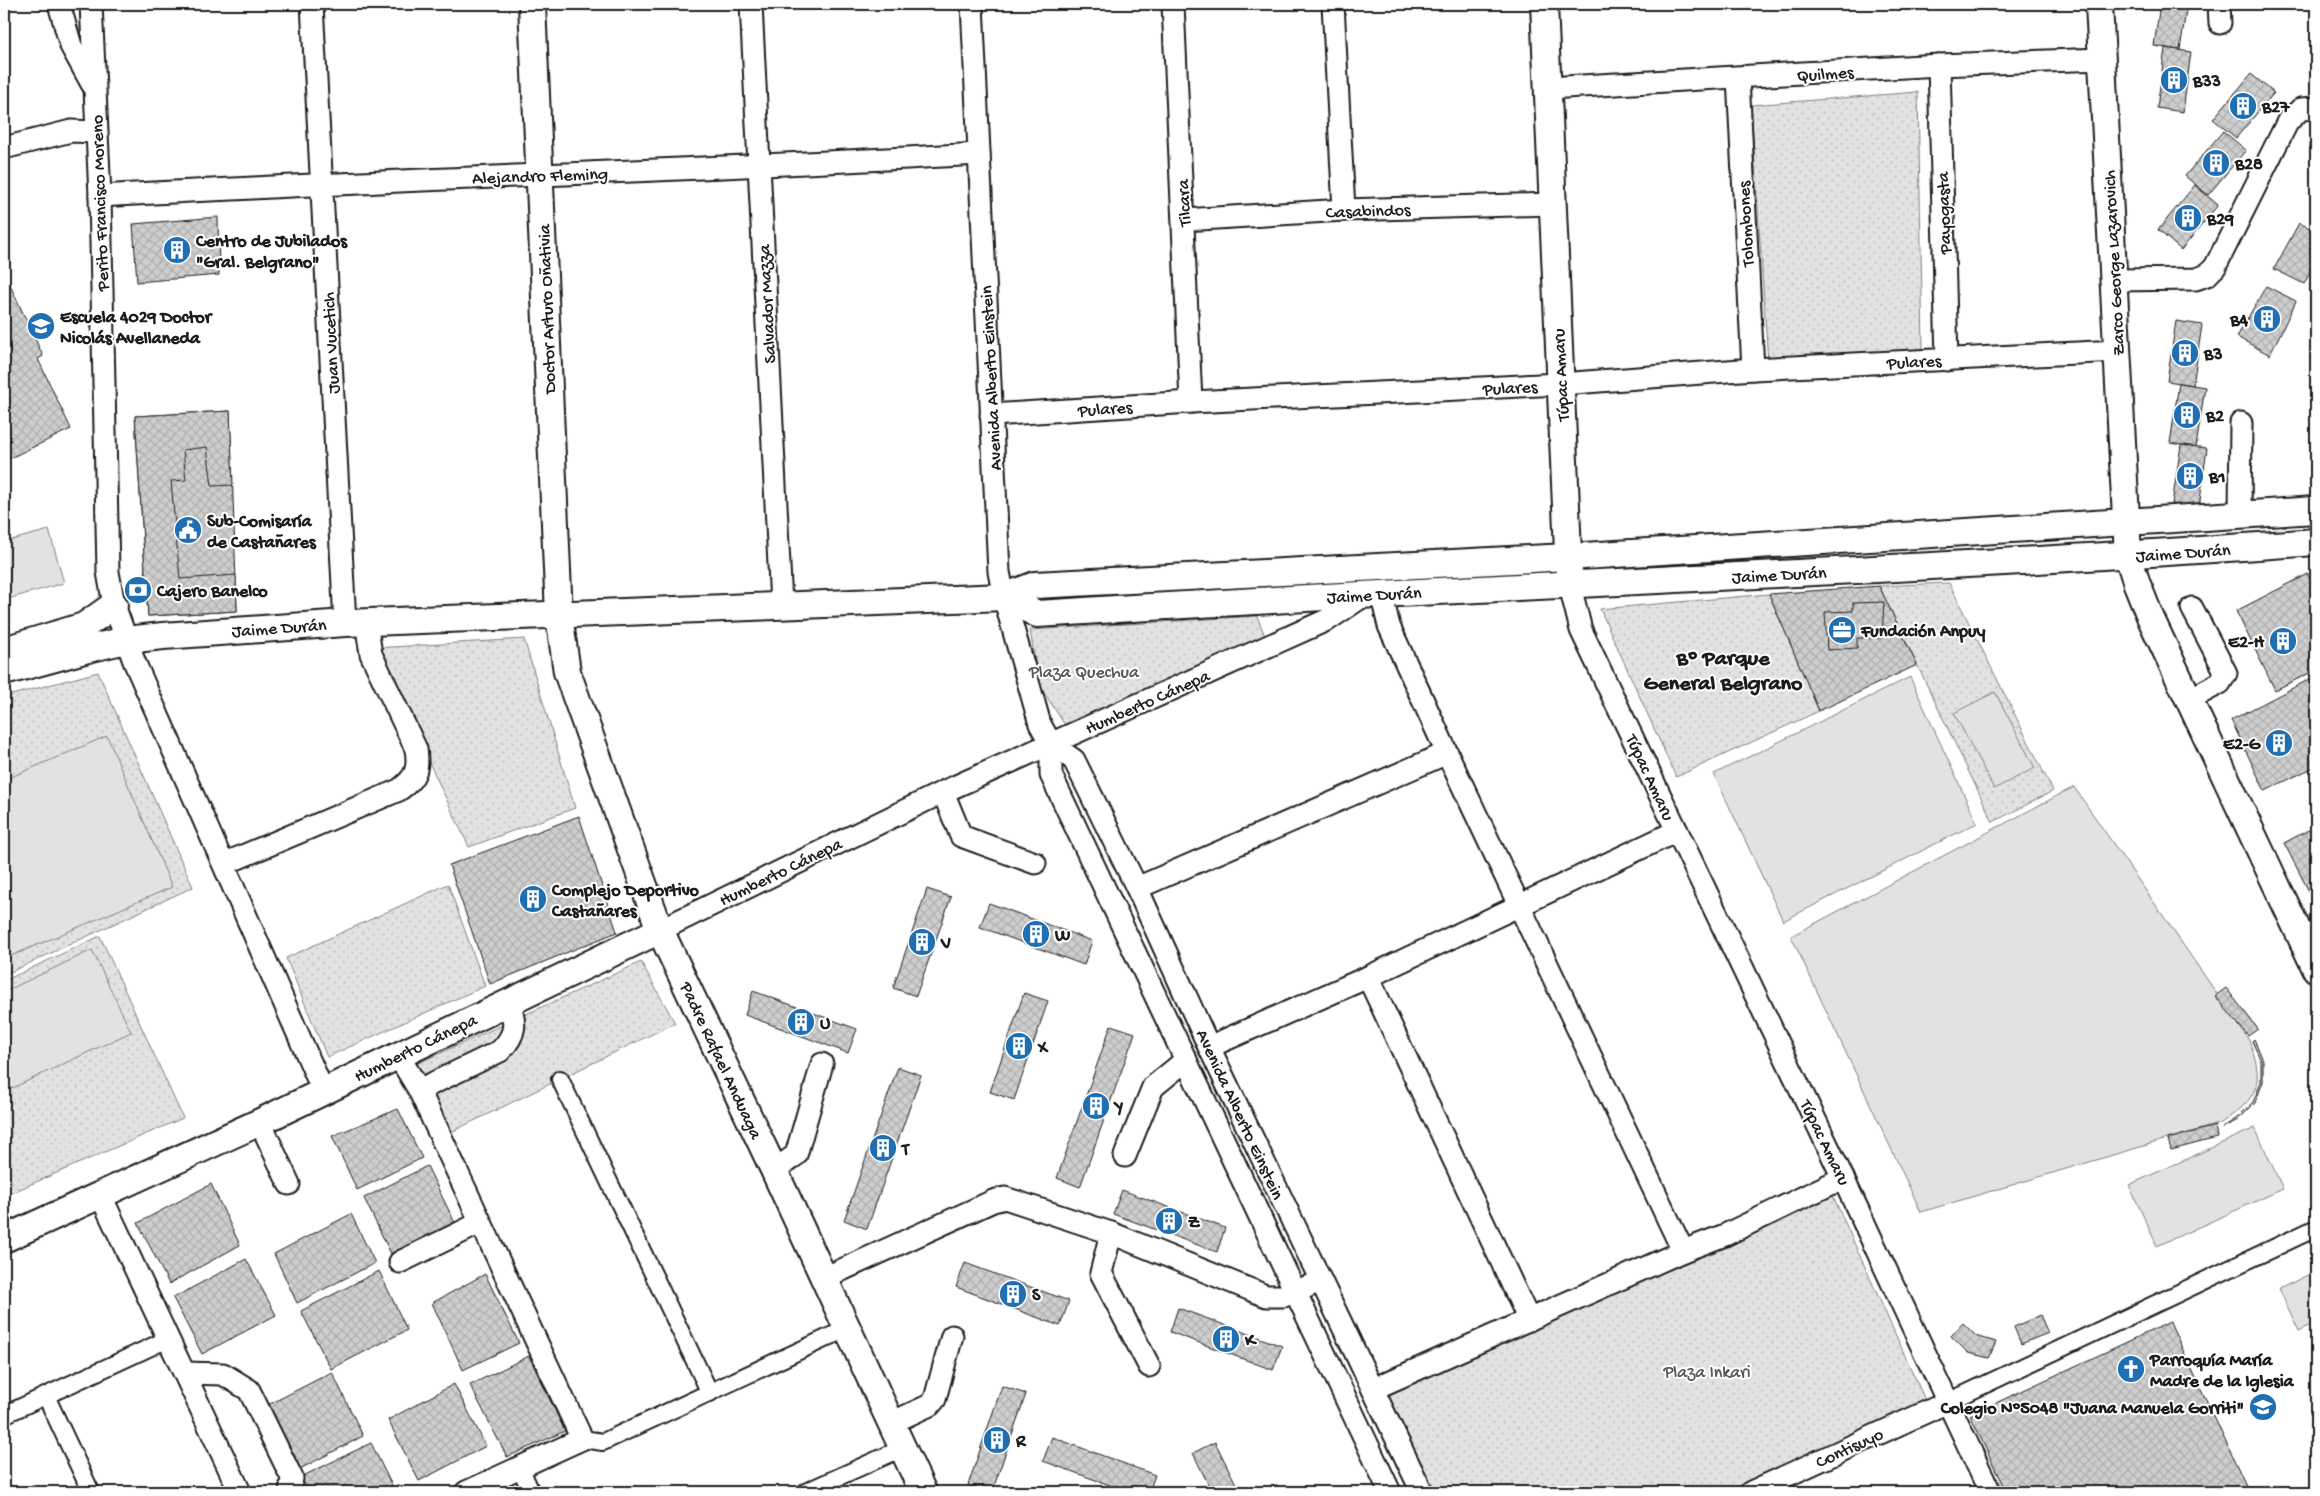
<svg xmlns="http://www.w3.org/2000/svg" width="2320" height="1496" viewBox="0 0 2320 1496" font-family="'Gochi Hand',sans-serif">
<style>
.green{fill:url(#green-dots);stroke:#7f7f7f}
.pitch{fill:#e2e2e2;stroke:#7f7f7f}
.building{fill:url(#building-cross-hatch);stroke:#1c1c1c}
.lines{fill:none;stroke-linecap:round;stroke-linejoin:round}
.pedestrian-casing{stroke:#1c1c1c;stroke-width:20}
.minor-casing{stroke:#1c1c1c;stroke-width:25}
.tertiary-casing{stroke:#1c1c1c;stroke-width:30}
.pedestrian{stroke:#fff;stroke-width:16}
.minor{stroke:#fff;stroke-width:21}
.tertiary{stroke:#fff;stroke-width:26}
.labels{text-anchor:middle;stroke-width:4;stroke-linejoin:round;paint-order:stroke}
.street-label{font-size:18px;fill:#1c1c1c;stroke:#fff}
.poi-label{font-size:18px;font-weight:bold;fill:#1c1c1c;stroke:#fff;text-anchor:start}
.park-label{font-size:18px;fill:#575757;stroke:#fff}
.district-label{font-size:22px;font-weight:bold;fill:#1c1c1c;stroke:#fff}
</style>
<defs>
<pattern id="green-dots" width="8" height="8" patternUnits="userSpaceOnUse" patternTransform="scale(1.25)"><rect width="8" height="8" fill="#e2e2e2"/><path d="M2 2h.1M6 6h.1" fill="none" stroke="#c1c1c1" stroke-width="1.8" stroke-linecap="round"/></pattern>
<pattern id="building-cross-hatch" width="8" height="8" patternUnits="userSpaceOnUse" patternTransform="scale(1.25)"><rect width="8" height="8" fill="#cecece"/><path d="M0 0l8 8M0 8l8-8" fill="none" stroke="#b0b0b0"/></pattern>
</defs>
<rect width="100%" height="100%" fill="#fff"/>
<filter id="ink" filterUnits="userSpaceOnUse"><feTurbulence type="fractalNoise" baseFrequency=".02" numOctaves="2"/><feDisplacementMap in="SourceGraphic" scale="10" xChannelSelector="R" yChannelSelector="G"/><feConvolveMatrix kernelMatrix="1 2 1 2 8 2 1 2 1" color-interpolation-filters="sRGB"/></filter>
<g filter="url(#ink)">
<g class="green">
<path d="M1918 92 1923 349 1768 362 1751 105Z"/>
<path d="M1949 583 2053 791 1993 822 1879 586Z"/>
<path d="M1769 594 1819 711 1676 777 1600 609Z"/>
<path d="M1257 616 1265 636 1067 728 1039 685 1030 630Z"/>
<path d="M524 639 575 808 469 847 375 648Z"/>
<path d="M98 672 193 887 4 975V697Z"/>
<path d="M448 884 485 986 327 1057 286 958Z"/>
<path d="M100 936 183 1118 4 1196V981Z"/>
<path d="M641 962 675 1023 447 1134 414 1065Z"/>
<path d="M1828 1185 1925 1400 1729 1492H1434L1384 1385Z"/>
</g>
<g class="pitch">
<path d="M49 530 64 583 4 600V542Z"/>
<path d="M1910 677 1977 823 1783 921 1714 774Z"/>
<path d="M1995 692 2035 768 1994 789 1954 713Z"/>
<path d="M107 736 172 887 4 959V780Z"/>
<path d="M2074 787 2249 1040C2265 1083 2259 1098 2221 1123L1921 1212 1791 936Z"/>
<path d="M92 950 131 1032 4 1092V992Z"/>
<path d="M2255 1128 2283 1189 2157 1246 2129 1185Z"/>
<path d="M2316 1271V1322L2299 1331 2279 1289Z"/>
</g>
<g class="building">
<path d="M2160 4H2187L2180 50 2154 46Z"/>
<path d="M2165 48 2191 52 2183 112 2157 108Z"/>
<path d="M2251 74 2274 93 2236 138 2213 119Z"/>
<path d="M2223 131 2246 150 2208 195 2185 176Z"/>
<path d="M2195 185 2218 205 2181 250 2158 230Z"/>
<path d="M218 217 219 275 137 282 133 224Z"/>
<path d="M2299 223 2316 231V261L2304 284 2274 269Z"/>
<path d="M4 272 43 356 38 359 71 429 4 461Z"/>
<path d="M2266 286 2296 301 2270 355 2237 337Z"/>
<path d="M2176 321 2202 325 2193 385 2167 381Z"/>
<path d="M2179 383 2205 387 2196 447 2170 443Z"/>
<path d="M230 411 237 611 148 616 135 416Z"/>
<path d="M230 411 233 485 212 486 207 447 183 450 186 480 171 481 180 579 236 575 237 611 148 616 135 416Z"/>
<path d="M2181 445 2207 448 2199 508 2172 504Z"/>
<path d="M2308 574 2316 591V670L2275 690 2236 611Z"/>
<path d="M129 580H146L147 600 131 601Z"/>
<path d="M1879 586 1917 665 1819 711 1769 594Z"/>
<path d="M1884 602 1882 638H1857V648L1827 650 1825 612 1853 611V603Z"/>
<path d="M2316 676V766L2265 791 2231 720Z"/>
<path d="M579 816 617 932 490 984 449 865Z"/>
<path d="M2316 826V905L2284 843Z"/>
<path d="M927 889 951 897 916 996 893 988Z"/>
<path d="M989 903 1092 941 1084 965 980 927Z"/>
<path d="M2226 988 2258 1029 2248 1036 2215 996Z"/>
<path d="M753 991 857 1029 848 1053 745 1015Z"/>
<path d="M1024 993 1048 1001 1014 1100 990 1092Z"/>
<path d="M1111 1025 1135 1033 1080 1187 1057 1178Z"/>
<path d="M2254 1039 2263 1060V1082L2255 1103 2238 1120 2222 1128 2237 1118 2253 1102 2261 1082V1061L2252 1041Z"/>
<path d="M898 1067 921 1075 867 1229 844 1220Z"/>
<path d="M398 1109 422 1158 357 1190 332 1136Z"/>
<path d="M2215 1126 2217 1138 2171 1150 2168 1139Z"/>
<path d="M427 1166 455 1223 392 1256 364 1198Z"/>
<path d="M211 1184 240 1245 169 1284 138 1223Z"/>
<path d="M1122 1190 1225 1228 1217 1252 1113 1214Z"/>
<path d="M351 1214 375 1263 297 1303 274 1254Z"/>
<path d="M246 1259 276 1315 202 1354 173 1298Z"/>
<path d="M965 1263 1069 1301 1060 1326 956 1287Z"/>
<path d="M379 1271 407 1330 331 1369 301 1311Z"/>
<path d="M485 1274 519 1343 463 1370 432 1303Z"/>
<path d="M1178 1308 1282 1346 1273 1370 1170 1332Z"/>
<path d="M2040 1315 2048 1333 2021 1344 2014 1327Z"/>
<path d="M2170 1322 2249 1492H2006L1970 1415Z"/>
<path d="M1963 1323 1976 1336 1996 1342 1989 1358 1968 1353 1951 1336Z"/>
<path d="M529 1356 565 1431 507 1457 470 1385Z"/>
<path d="M332 1372 363 1436 298 1470 264 1407Z"/>
<path d="M454 1384 486 1446 419 1481 388 1420Z"/>
<path d="M1002 1386 1026 1394 992 1492H989L968 1485Z"/>
<path d="M1052 1437 1155 1475 1149 1492H1129L1043 1461Z"/>
<path d="M1215 1442 1240 1492H1212L1193 1453Z"/>
<path d="M371 1443 395 1492H309L301 1477Z"/>
</g>
<g class="lines">
<defs>
<g id="pedestrian">
<path d="M560 1079 710 1393"/>
<path d="M46 1396 91 1492"/>
<path d="M1948 1402 2316 1228"/>
<path d="M4 1415 168 1339"/>
<path d="M582 1439 603 1442 846 1329"/>
<path d="M520 1467 531 1492"/>
<path d="M805 1492 903 1448"/>
</g>
<g id="minor">
<path d="M59 4 71 46 92 84"/>
<path d="M91 4 100 196 108 572 114 605 134 661 323 1091"/>
<path d="M312 4 345 623"/>
<path d="M751 4 781 605"/>
<path d="M972 4 999 572 1004 597 1040 724 1051 744 1074 760 1137 888 1209 1047 1422 1492"/>
<path d="M1173 4 1191 402"/>
<path d="M1333 4 1344 210"/>
<path d="M2219 4 2220 23"/>
<path d="M1939 65 1947 360"/>
<path d="M1738 78 1753 369"/>
<path d="M1548 88 1939 65 2102 59"/>
<path d="M4 148 71 131 96 132"/>
<path d="M100 196C393 179 686 171 979 154"/>
<path d="M1184 220 1344 210 1553 204"/>
<path d="M2115 280 2196 279 2207 275 2215 267 2288 121 2301 109 2316 108"/>
<path d="M991 415 1191 402 1561 384 1753 369 2118 351"/>
<path d="M2240 514 2241 423"/>
<path d="M1570 586 1581 630 1843 1178 1990 1492"/>
<path d="M1381 593 1389 626 1447 753 1683 1251"/>
<path d="M2188 700 2220 683 2226 673 2192 608"/>
<path d="M1051 744V775L1390 1492"/>
<path d="M943 792 961 836 1035 863"/>
<path d="M224 864 399 790C416 778 419 769 416 749L371 654 366 622"/>
<path d="M1137 888 1447 753"/>
<path d="M660 930 943 792 1329 619 1366 594"/>
<path d="M1368 977 1529 1320"/>
<path d="M1209 1047 1368 977 1677 831"/>
<path d="M398 1055 419 1090 582 1439 466 1492"/>
<path d="M419 1090 500 1051C517 1034 516 1023 509 1002"/>
<path d="M260 1122 289 1184"/>
<path d="M1125 1156 1153 1087 1186 1060"/>
<path d="M774 1170 796 1155 822 1064"/>
<path d="M101 1196 240 1492"/>
<path d="M1111 1233 1101 1273 1149 1366"/>
<path d="M400 1262 480 1223"/>
<path d="M824 1278 993 1201 1005 1198 1111 1233 1266 1296H1284L1309 1286"/>
<path d="M185 1373 223 1374 249 1390 292 1478 290 1492"/>
<path d="M1373 1389 1683 1251 1725 1235 1843 1178"/>
<path d="M891 1423 930 1405 935 1399 952 1336"/>
<path d="M1751 1492 1948 1402"/>
</g>
<g id="tertiary">
<path d="M532 4 559 615 567 672 660 930 774 1170 923 1492"/>
<path d="M1544 4 1569 575"/>
<path d="M2099 4 2128 556 2137 584 2151 619 2316 969"/>
<path d="M1004 597 1037 614C1463 586 1890 573 2316 542"/>
<path d="M4 650 84 626 114 605"/>
<path d="M4 672 88 649 126 640 163 636 345 623 1004 597 1035 585 1568 557 2316 510"/>
<path d="M4 1239 260 1122 660 930"/>
</g>
</defs>
<use href="#pedestrian" class="pedestrian-casing"/>
<use href="#minor" class="minor-casing"/>
<use href="#tertiary" class="tertiary-casing"/>
<use href="#pedestrian" class="pedestrian"/>
<use href="#minor" class="minor"/>
<use href="#tertiary" class="tertiary"/>
</g>
</g>
<defs>
<symbol id="building-disc" viewBox="-11 -11 22 22"><circle r="9.5" fill="#1f6fb2" stroke="#fff"/><path d="M-4-6H4V6H1V3H-1V6H-4ZM-2.5-4.3h1.7v1.8h-1.7ZM.8-4.3h1.7v1.8H.8ZM-2.5-1h1.7V.8h-1.7ZM.8-1h1.7V.8H.8Z" fill="#fff"/></symbol>
<symbol id="school-disc" viewBox="-11 -11 22 22"><circle r="9.5" fill="#1f6fb2" stroke="#fff"/><path d="M0-5L7-2L0 1L-7-2ZM-4 1L0 2.5L4 1V4Q0 6-4 4Z" fill="#fff"/></symbol>
<symbol id="civic-disc" viewBox="-11 -11 22 22"><circle r="9.5" fill="#1f6fb2" stroke="#fff"/><path d="M-.6-6.5H3V-4.5H.6V-3L4-1V1h2V6H-6V1h2V-1L-.6-3ZM-1.2 2.5V6h2.4V2.5Z" fill="#fff"/></symbol>
<symbol id="bank-disc" viewBox="-11 -11 22 22"><circle r="9.5" fill="#1f6fb2" stroke="#fff"/><path d="M-6-4H6V4H-6ZM0-2.3a2.3 2.3 0 1 0 0 4.6a2.3 2.3 0 1 0 0-4.6Z" fill="#fff"/></symbol>
<symbol id="office-disc" viewBox="-11 -11 22 22"><circle r="9.5" fill="#1f6fb2" stroke="#fff"/><path d="M-6-3h4V-5.5h4V-3h4V5H-6ZM-1-4.5V-3h2v-1.5ZM-6 0V1H6V0Z" fill="#fff"/></symbol>
<symbol id="church-disc" viewBox="-11 -11 22 22"><circle r="9.5" fill="#1f6fb2" stroke="#fff"/><path d="M-1.2-6h2.4v3.5h3.3v2.4h-3.3V6h-2.4V-.1h-3.3v-2.4h3.3Z" fill="#fff"/></symbol>
</defs>
<g fill-rule="evenodd">
<use href="#building-disc" x="2158" y="64" width="32" height="32"/>
<use href="#building-disc" x="2227" y="90" width="32" height="32"/>
<use href="#building-disc" x="2200" y="147" width="32" height="32"/>
<use href="#building-disc" x="2172" y="202" width="32" height="32"/>
<use href="#building-disc" x="161" y="234" width="32" height="32"/>
<use href="#building-disc" x="2251" y="303" width="32" height="32"/>
<use href="#school-disc" x="25" y="310" width="32" height="32"/>
<use href="#building-disc" x="2169" y="337" width="32" height="32"/>
<use href="#building-disc" x="2171" y="399" width="32" height="32"/>
<use href="#building-disc" x="2174" y="460" width="32" height="32"/>
<use href="#civic-disc" x="172" y="514" width="32" height="32"/>
<use href="#bank-disc" x="122" y="574" width="32" height="32"/>
<use href="#office-disc" x="1826" y="614" width="32" height="32"/>
<use href="#building-disc" x="2267" y="625" width="32" height="32"/>
<use href="#building-disc" x="2263" y="727" width="32" height="32"/>
<use href="#building-disc" x="517" y="883" width="32" height="32"/>
<use href="#building-disc" x="1020" y="918" width="32" height="32"/>
<use href="#building-disc" x="906" y="926" width="32" height="32"/>
<use href="#building-disc" x="785" y="1006" width="32" height="32"/>
<use href="#building-disc" x="1003" y="1030" width="32" height="32"/>
<use href="#building-disc" x="1080" y="1090" width="32" height="32"/>
<use href="#building-disc" x="867" y="1132" width="32" height="32"/>
<use href="#building-disc" x="1153" y="1205" width="32" height="32"/>
<use href="#building-disc" x="997" y="1278" width="32" height="32"/>
<use href="#building-disc" x="1210" y="1323" width="32" height="32"/>
<use href="#church-disc" x="2115" y="1353" width="32" height="32"/>
<use href="#school-disc" x="2247" y="1391" width="32" height="32"/>
<use href="#building-disc" x="981" y="1424" width="32" height="32"/>
</g>
<g class="labels">
<g class="street-label">
<text transform="translate(1825 73) rotate(-4)" y="6">Quilmes</text>
<text transform="translate(540 175) rotate(-2)" y="6">Alejandro Fleming</text>
<text transform="translate(99 203) rotate(-92)" y="6">Perito Francisco Moreno</text>
<text transform="translate(1183 203) rotate(-93)" y="6">Tilcara</text>
<text transform="translate(1368 210) rotate(-2)" y="6">Casabindos</text>
<text transform="translate(1943 213) rotate(-92)" y="6">Payogasta</text>
<text transform="translate(1745 224) rotate(-93)" y="6">Tolombones</text>
<text transform="translate(2113 263) rotate(-93)" y="6">Zarco George Lazarovich</text>
<text transform="translate(766 304) rotate(-93)" y="6">Salvador Mazza</text>
<text transform="translate(546 309) rotate(-92)" y="6">Doctor Arturo Oñativia</text>
<text transform="translate(330 343) rotate(-93)" y="6">Juan Vucetich</text>
<text transform="translate(1914 361) rotate(-3)" y="6">Pulares</text>
<text transform="translate(1560 375) rotate(-93)" y="6">Túpac Amaru</text>
<text transform="translate(990 378) rotate(-93)" y="6">Avenida Alberto Einstein</text>
<text transform="translate(1510 387) rotate(-3)" y="6">Pulares</text>
<text transform="translate(1105 408) rotate(-4)" y="6">Pulares</text>
<text transform="translate(2183 552) rotate(-4)" y="6">Jaime Durán</text>
<text transform="translate(1779 574) rotate(-3)" y="6">Jaime Durán</text>
<text transform="translate(1374 594) rotate(-3)" y="6">Jaime Durán</text>
<text transform="translate(279 627) rotate(-4)" y="6">Jaime Durán</text>
<text transform="translate(1147 701) rotate(-24)" y="6">Humberto Cánepa</text>
<text transform="translate(1651 777) rotate(65)" y="6">Túpac Amaru</text>
<text transform="translate(780 871) rotate(-26)" y="6">Humberto Cánepa</text>
<text transform="translate(415 1047) rotate(-26)" y="6">Humberto Cánepa</text>
<text transform="translate(722 1060) rotate(65)" y="6">Padre Rafael Anduaga</text>
<text transform="translate(1241 1114) rotate(65)" y="6">Avenida Alberto Einstein</text>
<text transform="translate(1826 1142) rotate(64)" y="6">Túpac Amaru</text>
<text transform="translate(1849 1447) rotate(-25)" y="6">Contisuyo</text>
</g>
<g class="poi-label">
<text x="2193" y="86">B33</text>
<text x="2262" y="112">B27</text>
<text x="2235" y="169">B28</text>
<text x="2207" y="224">B29</text>
<text x="196" y="246">Centro de Jubilados<tspan x="196" dy="21">"Gral. Belgrano"</tspan></text>
<text x="60" y="322">Escuela 4029 Doctor<tspan x="60" dy="21">Nicolás Avellaneda</tspan></text>
<text x="2248" y="325" text-anchor="end">B4</text>
<text x="2204" y="359">B3</text>
<text x="2206" y="421">B2</text>
<text x="2209" y="482">B1</text>
<text x="207" y="526">Sub-Comisaría<tspan x="207" dy="21">de Castañares</tspan></text>
<text x="157" y="596">Cajero Banelco</text>
<text x="1861" y="636">Fundación Anpuy</text>
<text x="2264" y="647" text-anchor="end">E2-H</text>
<text x="2260" y="749" text-anchor="end">E2-G</text>
<text x="552" y="895">Complejo Deportivo<tspan x="552" dy="21">Castañares</tspan></text>
<text x="1055" y="940">W</text>
<text x="941" y="948">V</text>
<text x="820" y="1028">U</text>
<text x="1038" y="1052">X</text>
<text x="1115" y="1112">Y</text>
<text x="902" y="1154">T</text>
<text x="1188" y="1227">Z</text>
<text x="1032" y="1300">S</text>
<text x="1245" y="1345">K</text>
<text x="2150" y="1365">Parroquía María<tspan x="2150" dy="21">Madre de la Iglesia</tspan></text>
<text x="2244" y="1413" text-anchor="end">Colegio Nº5048 "Juana Manuela Gorriti"</text>
<text x="1016" y="1446">R</text>
</g>
<g class="park-label">
<text x="1084" y="677">Plaza Quechua</text>
<text x="1707" y="1377">Plaza Inkari</text>
</g>
<g class="district-label">
<text x="1723" y="664">Bº Parque<tspan x="1723" dy="25">General Belgrano</tspan></text>
</g>
</g>
<rect width="2320" height="1496" fill="none" stroke="#fff" stroke-width="20"/>
<rect x="10" y="10" width="2300" height="1476" fill="none" stroke="#1c1c1c" stroke-width="2" filter="url(#ink)"/>
</svg>
